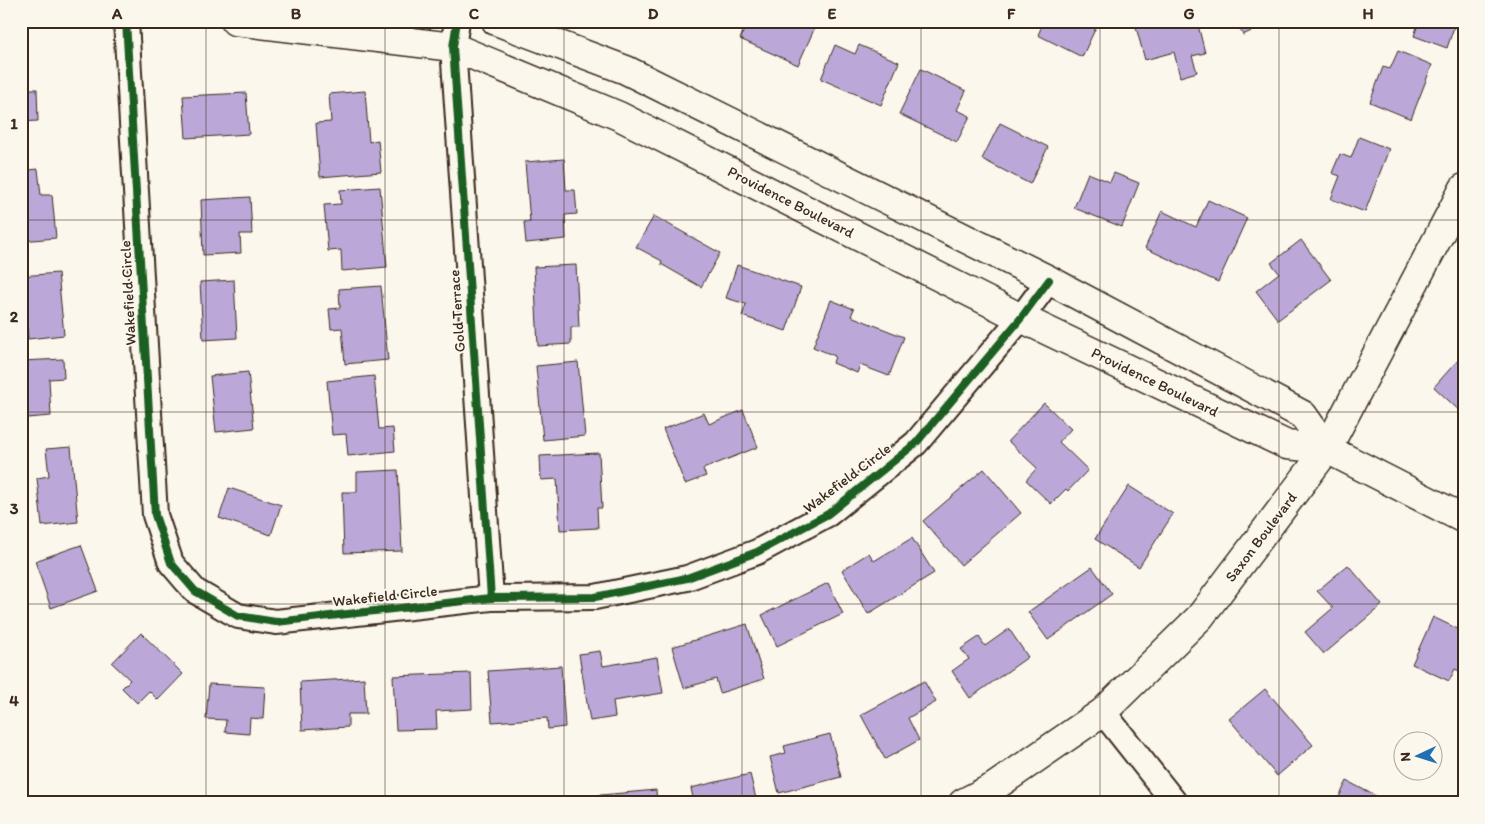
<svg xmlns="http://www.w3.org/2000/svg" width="1485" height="824" viewBox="0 0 1485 824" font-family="Itim,sans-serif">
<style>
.building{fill:#bca8d8;stroke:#3b2a1e}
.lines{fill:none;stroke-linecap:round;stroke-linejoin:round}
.street-casing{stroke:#3b2a1e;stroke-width:28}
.secondary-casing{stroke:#3b2a1e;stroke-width:31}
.street{stroke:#fbf7ec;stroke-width:24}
.secondary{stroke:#fbf7ec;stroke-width:28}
.cycleway-casing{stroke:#fbf7ec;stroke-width:11}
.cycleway{stroke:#1b5e20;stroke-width:8}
.grid{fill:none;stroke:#3b2a1e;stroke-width:1;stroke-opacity:0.55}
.labels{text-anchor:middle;stroke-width:4;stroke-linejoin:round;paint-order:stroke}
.street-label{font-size:15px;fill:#3b2a1e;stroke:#fbf7ec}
.neatline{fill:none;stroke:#3b2a1e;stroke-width:2}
.grid-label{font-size:16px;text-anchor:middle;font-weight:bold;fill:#3b2a1e}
</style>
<rect width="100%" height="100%" fill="#fbf7ec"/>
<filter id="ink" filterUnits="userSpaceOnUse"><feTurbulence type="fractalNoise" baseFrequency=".02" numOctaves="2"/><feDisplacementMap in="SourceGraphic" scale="10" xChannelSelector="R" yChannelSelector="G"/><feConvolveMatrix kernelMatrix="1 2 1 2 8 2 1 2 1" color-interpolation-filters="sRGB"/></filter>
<g filter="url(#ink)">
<g class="building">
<path d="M748 21H809L816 25 798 65 740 39Z"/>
<path d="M1099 21 1082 57 1038 35 1044 21Z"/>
<path d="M1157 21H1197L1205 53 1192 56 1197 72 1180 77 1174 52 1145 60 1136 27Z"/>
<path d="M1237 21H1272L1243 35Z"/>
<path d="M1419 21H1456L1447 48 1414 36Z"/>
<path d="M835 45 855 54 859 45 899 62 881 105 821 79Z"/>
<path d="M1398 51 1432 65 1411 119 1370 102 1383 67 1390 69Z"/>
<path d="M921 69 966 91 957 110 970 116 957 142 899 114Z"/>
<path d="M21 89H37L38 121 21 122Z"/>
<path d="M365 91 369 142 378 140 381 172 320 177 316 123 331 122 329 94Z"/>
<path d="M246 93 249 134 186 138 183 96Z"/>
<path d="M1000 123 1048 147 1030 184 982 159Z"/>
<path d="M1359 137 1389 149 1365 212 1331 199 1340 176 1332 173 1340 154 1351 158Z"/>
<path d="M564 159 566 190H575L577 214 565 215 566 239 526 243 524 222H530L525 162Z"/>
<path d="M38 169 41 195H52L56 238 21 241V171Z"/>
<path d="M1088 173 1110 182 1114 173 1139 183 1122 227 1074 208Z"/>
<path d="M380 187 387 267 342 271 341 250 328 251 324 205 341 204 340 190Z"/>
<path d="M250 197 252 234H240L241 253 203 255 201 200Z"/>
<path d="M1208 200 1247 218 1218 282 1145 248 1162 211 1196 227Z"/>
<path d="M654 216 720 253 701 287 661 264 662 261 636 247Z"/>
<path d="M1301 240 1331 280 1278 320 1256 291 1279 273 1271 263Z"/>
<path d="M576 265 579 327H571V344L538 346 534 267Z"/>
<path d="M737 265 801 287 786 331 742 316 746 304 726 298Z"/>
<path d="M58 273 64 335 28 339 27 325 21 326V276Z"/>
<path d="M234 280 237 338 203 340 200 282Z"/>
<path d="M381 286 388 360 345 364 342 328 331 329 329 309 340 308 339 289Z"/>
<path d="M831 300 854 309 851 316 904 337 889 376 860 365 857 373 833 363 835 356 813 347Z"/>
<path d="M63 359 64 378 49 379 51 416 27 418 25 396H21V361Z"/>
<path d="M1457 361 1464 367V415L1434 387Z"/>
<path d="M578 362 585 436 543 440 536 366Z"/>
<path d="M248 372 254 428 216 432 210 376Z"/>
<path d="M374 376 379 429 393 428 395 451 348 456 346 434 332 435 327 381Z"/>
<path d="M1044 403 1071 429 1059 442 1088 470 1068 491 1066 489 1051 504 1026 480 1037 468 1008 441Z"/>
<path d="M743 410 758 447 703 469 706 476 685 484 663 429 704 413 709 424Z"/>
<path d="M71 447 78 522 42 526 37 478 49 476 46 449Z"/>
<path d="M599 453 602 508H597L598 528 560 530 557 479 541 480 540 456Z"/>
<path d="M984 469 1021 513 961 565 923 521Z"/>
<path d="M398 470 402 551 344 553 342 492H357V472Z"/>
<path d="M1129 486 1173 514 1139 567 1095 539Z"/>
<path d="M229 488 281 505 271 535 219 518Z"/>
<path d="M912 538 934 573 868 614 842 570 869 553 874 561Z"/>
<path d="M81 545 98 591 51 608 35 561Z"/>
<path d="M1348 565 1382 605 1324 654 1305 632 1333 608 1317 591Z"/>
<path d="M1092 567 1112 594 1048 640 1028 612Z"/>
<path d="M828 583 843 614 777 646 762 615Z"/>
<path d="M1433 617 1464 632V673L1455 669 1449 681 1412 664Z"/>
<path d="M747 624 764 679 720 693 716 679 684 688 672 647Z"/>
<path d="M1009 629 1028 657 970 698 952 671 969 659 961 649 979 637 985 646Z"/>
<path d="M141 633 183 674 158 700 149 691 137 703 122 688 130 680 112 663Z"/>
<path d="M600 651 603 666 657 657 663 693 613 701 615 717 590 721 579 654Z"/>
<path d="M561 666 565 727 548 729 547 718 492 722 488 671Z"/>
<path d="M471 673 472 709 436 711 437 729 396 730 393 676Z"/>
<path d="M364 678 366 714H348V727L302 730 300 682Z"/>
<path d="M924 681 936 702 908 718 919 740 885 759 861 715Z"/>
<path d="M209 684 265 687 263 719 250 718 249 734 225 732 226 720 206 719Z"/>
<path d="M1265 689 1313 745 1277 776 1229 719Z"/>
<path d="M830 734 841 777 779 793 770 757 786 753 784 746Z"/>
<path d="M750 774 757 803H694L691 788Z"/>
<path d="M1347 781 1389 803H1336Z"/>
<path d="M656 790 657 803H580L579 797Z"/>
</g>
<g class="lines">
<defs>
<g id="street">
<path d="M126 21 155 515 171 563 195 591 238 616 276 622 491 598 595 597 687 578 757 552 828 514 916 443 1021 318 1049 280"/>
<path d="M457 21 453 47 491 598"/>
<path d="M1103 712 1175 803"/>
</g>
<g id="secondary">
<path d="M235 21 453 47 619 116 1021 318 1287 445 1327 449 1464 519"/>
<path d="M496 21 626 70 1049 280 1303 415 1327 449"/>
<path d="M963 803 994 787 1103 712 1200 617 1327 449 1464 188"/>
</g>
</defs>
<use href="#street" class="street-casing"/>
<use href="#secondary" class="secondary-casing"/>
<use href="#street" class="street"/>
<use href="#secondary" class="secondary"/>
<defs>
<g id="cycleway">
<path d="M126 21 155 515 171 563 195 591 238 616 276 622 491 598 595 597 687 578 757 552 828 514 916 443 1021 318 1049 280"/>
<path d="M457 21 453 47 491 598"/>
</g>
</defs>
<use href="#cycleway" class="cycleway-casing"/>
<use href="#cycleway" class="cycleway"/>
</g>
</g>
<path class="grid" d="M206 21V803M385 21V803M564 21V803M742 21V803M921 21V803M1100 21V803M1279 21V803M21 220H1464M21 412H1464M21 604H1464"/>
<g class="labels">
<g class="street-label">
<text transform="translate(791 202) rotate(27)" y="5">Providence Boulevard</text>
<text transform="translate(128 293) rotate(-93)" y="5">Wakefield Circle</text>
<text transform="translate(457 311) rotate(-94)" y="5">Gold Terrace</text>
<text transform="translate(1155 382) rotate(26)" y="5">Providence Boulevard</text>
<text transform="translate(847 478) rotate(-37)" y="5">Wakefield Circle</text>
<text transform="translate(1261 537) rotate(-53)" y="5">Saxon Boulevard</text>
<text transform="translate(385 596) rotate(-6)" y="5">Wakefield Circle</text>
</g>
</g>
<rect width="1485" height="824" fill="none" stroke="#fbf7ec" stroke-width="55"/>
<g transform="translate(1418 756) rotate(266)"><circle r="24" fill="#fbf7ec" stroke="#aea59a"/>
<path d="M0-4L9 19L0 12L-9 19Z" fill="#1f6fb2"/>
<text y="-8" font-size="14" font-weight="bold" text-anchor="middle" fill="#3b2a1e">N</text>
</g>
<rect x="28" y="28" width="1430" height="768" class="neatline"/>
<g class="grid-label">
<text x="117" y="19">A</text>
<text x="296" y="19">B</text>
<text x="474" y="19">C</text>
<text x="653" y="19">D</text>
<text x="832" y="19">E</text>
<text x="1011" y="19">F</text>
<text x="1189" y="19">G</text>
<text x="1368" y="19">H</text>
<text x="14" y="129">1</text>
<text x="14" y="322">2</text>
<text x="14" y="514">3</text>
<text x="14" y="706">4</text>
</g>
</svg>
